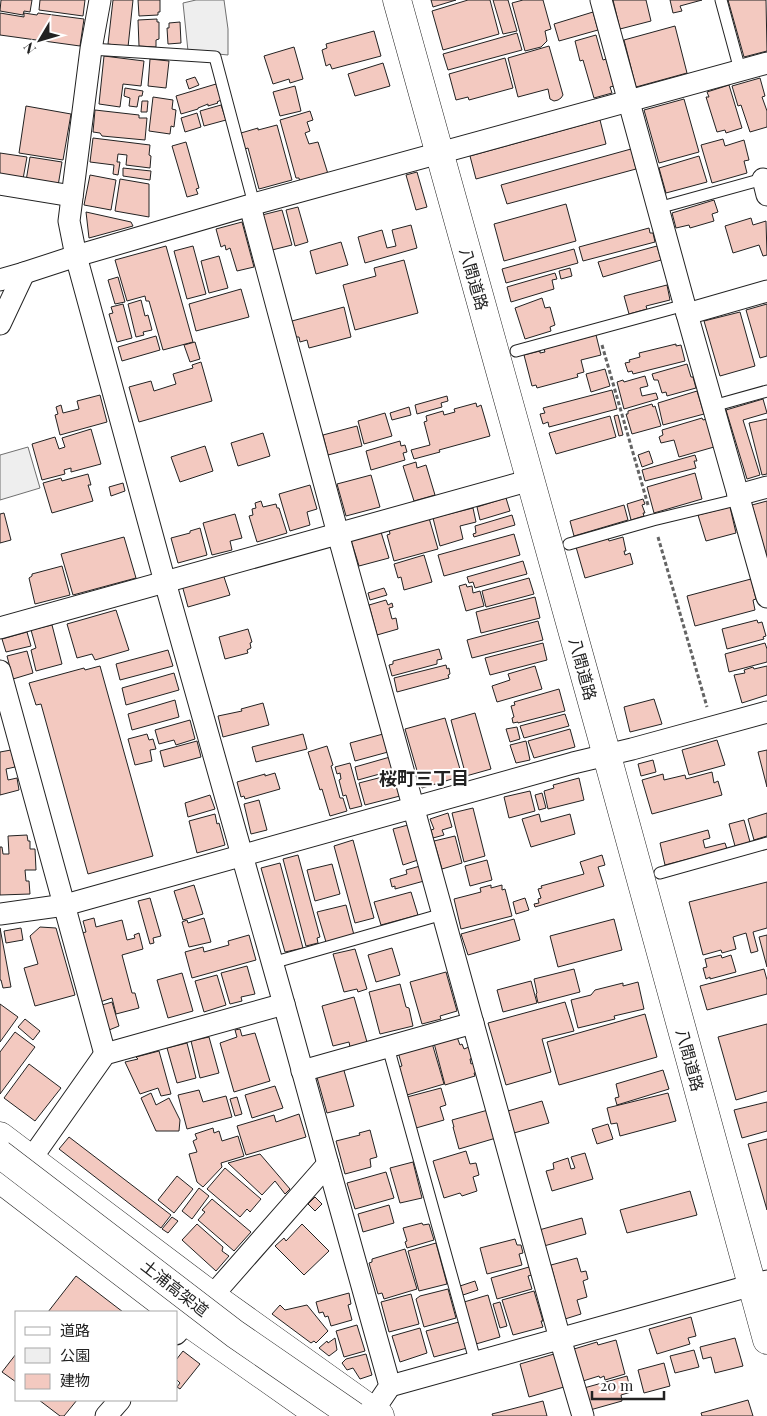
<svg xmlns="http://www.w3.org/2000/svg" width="767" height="1416" viewBox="0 0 767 1416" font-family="'Playfair Display','Noto Sans JP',serif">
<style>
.green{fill:#eee;stroke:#6f6f6f}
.building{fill:#f3c9c0;stroke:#222}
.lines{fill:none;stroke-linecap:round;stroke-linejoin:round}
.lane-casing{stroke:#222;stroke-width:13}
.street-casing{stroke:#222;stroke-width:23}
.secondary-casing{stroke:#222;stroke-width:29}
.primary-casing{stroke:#222;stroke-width:29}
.path{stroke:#646464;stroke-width:3;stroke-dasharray:4 2.5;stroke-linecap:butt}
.lane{stroke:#fff;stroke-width:11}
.street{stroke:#fff;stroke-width:21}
.secondary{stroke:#fff;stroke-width:28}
.primary{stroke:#fff;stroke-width:28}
.secondary-bridge-casing{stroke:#222;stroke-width:29;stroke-linecap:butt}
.secondary-bridge{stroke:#fff;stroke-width:28}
.labels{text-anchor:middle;stroke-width:4;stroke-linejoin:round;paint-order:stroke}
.street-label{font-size:16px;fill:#222;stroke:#fff}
.neighbourhood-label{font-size:18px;font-weight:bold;fill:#222;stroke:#fff}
</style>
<rect width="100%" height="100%" fill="#fff"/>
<g class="green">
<path d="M196 0H224L228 29V55L188 51 183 3Z"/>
<path d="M28 447 40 488 0 500V455Z"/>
</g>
<g class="building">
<path d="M1 0H32L30 12 24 11 23 15 0 11Z"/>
<path d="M40 0H85L83 16 39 10Z"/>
<path d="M113 0H133L128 47 108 44Z"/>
<path d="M138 0H160V12H158V15L139 16Z"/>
<path d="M431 0H456L433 7Z"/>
<path d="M468 0H490L499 34 443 50 432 11Z"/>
<path d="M493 0H508L517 31 503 34Z"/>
<path d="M523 0H543L551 29 545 31 547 41 541 47 525 51 512 3Z"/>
<path d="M613 0H646L651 21 620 29Z"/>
<path d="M670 0H702L680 6 682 11 673 13Z"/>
<path d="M728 0H766L767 51 744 57Z"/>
<path d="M593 12 598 30 559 41 554 24Z"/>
<path d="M0 13 24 17V13L37 15 38 13 84 19 80 46 0 35Z"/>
<path d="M157 19V22H159V39L156 40V47L139 46 138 20Z"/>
<path d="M180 22 181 43 168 44 167 28H169V23Z"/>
<path d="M675 26 687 73 636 87 624 40Z"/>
<path d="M374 31 381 56 332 69 330 64 326 66 322 50 327 48 326 44Z"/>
<path d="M517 33 522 50 448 70 443 54Z"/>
<path d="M596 35 603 60 606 59 614 86 610 87 612 93 594 98 583 60 580 61 575 41Z"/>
<path d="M549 46 563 95 561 98 558 100 554 101 550 99 548 89 518 97 508 58Z"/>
<path d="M294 47 303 79 290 83 289 79 273 84 264 56Z"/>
<path d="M104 56 144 61 141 86 123 84 120 107 99 104Z"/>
<path d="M505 58 513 88 469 100 468 97 456 100 449 74Z"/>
<path d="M150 59 169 61 166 88 148 86Z"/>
<path d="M383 63 390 86 355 96 348 74Z"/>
<path d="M195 77 199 85 189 89 186 80Z"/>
<path d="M760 78 765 96 762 97 767 111V127L750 132 741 105 738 106 732 86Z"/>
<path d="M216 84 221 100 217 102 218 103 208 106V104L198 108V109L181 114 176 96Z"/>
<path d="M729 85 742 128 726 133 725 130 717 132 706 97H709L707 92Z"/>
<path d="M295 86 301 111 280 116 273 92Z"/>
<path d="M125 88 143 91 142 96H139L137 107 129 106 130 98 124 96Z"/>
<path d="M153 97 173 100 172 109 176 110 174 127 171 126 170 134 149 131Z"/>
<path d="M684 99 699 152 659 163 644 110Z"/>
<path d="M142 101H148L147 112H141Z"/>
<path d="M221 105 226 120 204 126 200 111Z"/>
<path d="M26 106 71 114 63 160 19 153Z"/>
<path d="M95 110 139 115V118H147L145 140 102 136 100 133 93 132Z"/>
<path d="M310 111 313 120 307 122 310 131 305 133 309 144 318 142 328 174 300 182 299 178H296L280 120Z"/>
<path d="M197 113 201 127 185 132 181 118Z"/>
<path d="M600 120 606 144 476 179 470 156Z"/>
<path d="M277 125 292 180 259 189 248 148 245 149 241 133 258 128V130Z"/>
<path d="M93 138 150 145 149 155 151 156 150 168 126 165 127 155 118 154 117 162H120L118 175 113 174 114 165 90 162Z"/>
<path d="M723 139 725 146 744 140 749 160 744 161 747 173 712 183 701 145Z"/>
<path d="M186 142 199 188 196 189 198 194 187 197 172 146Z"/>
<path d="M631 149 636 169 507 204 501 185Z"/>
<path d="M0 153 27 157 23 179 0 176Z"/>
<path d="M699 156 707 182 666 193 659 168Z"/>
<path d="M30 157 62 162 58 186 26 181Z"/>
<path d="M123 168 151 171 150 180 123 176Z"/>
<path d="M417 172 427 207 416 210 406 175Z"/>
<path d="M90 175 116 180 111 210 84 205Z"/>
<path d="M120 179 149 184V217L115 211Z"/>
<path d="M714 200 718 212 712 214 714 221 690 228 689 225 676 228 672 213Z"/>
<path d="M566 204 576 241 504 261 494 224Z"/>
<path d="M298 207 308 242 295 246 286 210Z"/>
<path d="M282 210 292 245 272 250 262 215Z"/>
<path d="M86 212 131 222 133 226 89 238Z"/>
<path d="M751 218 753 225 766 221 767 255 763 256 759 245 733 253 725 226Z"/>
<path d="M242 222 254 267 237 271 230 248 226 250 225 245 221 247 216 229Z"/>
<path d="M411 225 417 248 365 263 358 237 382 230 387 248 396 246 392 230Z"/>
<path d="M649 228 650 233H653L655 242 583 261 579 247Z"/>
<path d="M341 242 348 265 316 274 310 251Z"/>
<path d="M166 246 193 342 163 350 149 301H146L145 296 127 301 115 260Z"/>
<path d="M193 246 206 294 187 299 174 251Z"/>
<path d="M657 246 661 260 603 277 598 262Z"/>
<path d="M574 249 578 263 506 283 502 269Z"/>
<path d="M219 256 228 288 209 293 201 261Z"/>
<path d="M404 260 418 313 355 330 343 285 376 276 374 268Z"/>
<path d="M570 268 572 276 561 279 559 271Z"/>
<path d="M555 273 557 279 552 280 554 289 511 302 507 287Z"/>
<path d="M118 277 125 302 115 304 108 280Z"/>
<path d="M667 285 670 300 646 306 647 309 629 314 624 296Z"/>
<path d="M241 289 249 317 196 331 189 304Z"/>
<path d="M542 298 545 308 550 307 555 325 550 327 551 331 525 339 515 308Z"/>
<path d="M141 300 145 316 148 315 152 330 143 332 144 335 136 337 128 304Z"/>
<path d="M123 304 132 338 117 342 109 314 113 313 111 307Z"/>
<path d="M767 304V356L760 358 746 310Z"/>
<path d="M344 307 351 337 309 348 307 340 300 342 299 337H296L292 321Z"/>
<path d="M740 312 755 366 720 376 704 321Z"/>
<path d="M596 335 601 355 581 360 584 372 577 374 578 377 537 388 536 385 532 386 524 355 540 351V353L545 352 544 349Z"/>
<path d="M156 336 160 350 122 361 118 347Z"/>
<path d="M195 342 200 359 190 362 184 345Z"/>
<path d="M676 344V346L681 345 685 361 633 374 632 371 628 372 625 363 630 362 629 360 640 357 639 353Z"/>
<path d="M201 362 212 401 139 422 129 387 151 381 154 391 176 384 173 374 193 368 192 365Z"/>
<path d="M687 364 691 377H693L696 388 667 396 666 392 662 393 658 380H654L652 374Z"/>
<path d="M605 369 610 386 591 392 586 374Z"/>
<path d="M645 376 648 386 640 388 642 396 656 393 658 399 624 409 617 382 623 380 624 382Z"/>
<path d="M612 390 617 409 549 427 548 422 543 424 540 414 545 413 543 408Z"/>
<path d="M697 391 704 414 663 425 658 403Z"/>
<path d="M100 395 107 422 60 435 55 415 58 414 56 407 61 405 63 413 79 409 77 401Z"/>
<path d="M447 396 448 401 441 403 442 407 417 414 415 405Z"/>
<path d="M763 399 767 413 743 420 760 475 747 479 726 410Z"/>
<path d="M476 403 477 407 481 405 490 436 439 450 440 452 414 459 411 450 430 445 424 422 427 421 426 416 443 411 444 415 455 412 454 409Z"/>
<path d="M652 404 653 407 655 406 661 426 632 434 626 414H628V411Z"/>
<path d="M409 407 411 415 392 420 390 413Z"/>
<path d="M385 413 392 436 364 444 358 421Z"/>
<path d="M618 415 623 435 619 436 614 416Z"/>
<path d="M610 416 616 437 556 454 549 433Z"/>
<path d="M702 418 703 420 707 419 714 447 679 457 674 440 661 443 659 437 663 435 662 430Z"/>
<path d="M767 419V474L762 475 749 423Z"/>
<path d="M357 426 362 446 328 455 323 435Z"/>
<path d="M91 429 101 464 71 472V468L64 470 65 474 42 480 32 444 55 437 59 449 65 447 62 438Z"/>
<path d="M263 433 270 456 238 466 231 443Z"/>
<path d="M400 441 401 446 405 445 407 452 403 453 405 460 371 470 366 451Z"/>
<path d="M205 446 213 471 180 482 171 457Z"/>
<path d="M649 451 653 463 642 467 638 455Z"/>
<path d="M695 455 697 461H694L696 468 645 481 642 470Z"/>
<path d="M416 462 417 468 426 465 435 495 414 501 403 466Z"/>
<path d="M695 473 702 499 654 513 647 487Z"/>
<path d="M88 474 91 485H88L93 501 52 513 43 483 61 478 62 481Z"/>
<path d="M371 475 380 507 346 516 337 484Z"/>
<path d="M123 483 125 491 111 496 109 487Z"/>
<path d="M310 485 317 509 307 512 310 525 290 531 279 494Z"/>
<path d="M506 498 510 511 480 520 477 507Z"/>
<path d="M643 499 645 504 642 505 645 513H643L644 516 631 520 627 504Z"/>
<path d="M261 501 263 507 276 504 277 508H279L287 533 257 542 249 516 253 515 252 509 256 508 255 503Z"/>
<path d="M767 501V555H766L752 505Z"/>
<path d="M624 505 628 520 574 536 570 521Z"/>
<path d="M730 507 736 533 706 541 698 515Z"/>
<path d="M473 508 476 522 460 526 463 539 440 546 433 518Z"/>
<path d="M4 513 11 540 0 543V514Z"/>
<path d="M235 514 242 538 230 541 232 550 212 555 203 523Z"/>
<path d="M512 515 515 525 474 537 473 534 476 533 475 526Z"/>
<path d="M429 518 438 549 394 561 387 535 390 534 389 529Z"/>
<path d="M200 528 207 555 178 563 171 538 190 533V531Z"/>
<path d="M381 532 389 558 359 566 351 540Z"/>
<path d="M514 534 520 555 444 576 438 555Z"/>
<path d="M124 537 136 578 73 595 61 554Z"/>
<path d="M623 537 626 551H624L625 555 630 553 633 564 585 578 576 547 608 538 609 541Z"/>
<path d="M424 555 432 582 404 590 401 577 398 578 394 564Z"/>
<path d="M523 561 527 574 475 588 473 582 469 583 467 577Z"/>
<path d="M62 566 70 595 35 604 29 578 32 576V574Z"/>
<path d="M223 574 230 595 188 607 182 585Z"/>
<path d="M529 578 534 594 486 607 482 591Z"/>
<path d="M751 579 756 599 753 600 755 610 695 626 687 596Z"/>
<path d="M466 584 467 587 472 586 473 593 480 591 484 606 466 611 459 586Z"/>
<path d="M384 588 387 595 370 600 368 593Z"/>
<path d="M535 597 540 618 481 633 476 612Z"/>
<path d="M386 600 388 605 392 603 393 607 389 608 392 619 396 618 398 629 377 635 369 605Z"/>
<path d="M116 610 129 650 95 660 92 654 77 658 67 624Z"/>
<path d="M757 620 758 623 762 622 766 636 763 637 764 639 727 649 722 629Z"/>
<path d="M538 621 543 640 472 658 467 640Z"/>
<path d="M52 625 62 664 36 671 31 650 36 648 31 630Z"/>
<path d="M248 629 252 642 250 643 251 648 247 650 248 653 225 659 219 637Z"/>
<path d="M27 632 31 646 6 652 2 639Z"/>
<path d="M543 643 547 660 490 675 485 658Z"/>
<path d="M765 643 767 649V662L729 672 725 654Z"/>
<path d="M439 649 442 659 437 660V664L392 676 389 665 393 664V661Z"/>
<path d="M168 650 173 666 120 680 116 664Z"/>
<path d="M27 651 33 673 13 679 7 656Z"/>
<path d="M446 665 447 669 449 668 450 674 448 675 449 678 397 692 394 678Z"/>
<path d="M100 666 153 856 88 874 41 704 36 705 29 683 84 668 85 670Z"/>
<path d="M535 666 542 689 497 702 492 686 510 680 508 674Z"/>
<path d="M767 666V695L742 703 734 675 745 673 744 670 753 667 754 669Z"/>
<path d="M174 673 179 690 126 705 122 688Z"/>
<path d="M559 689 565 711 518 723V722L513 723 512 718 514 717 511 706 515 705 514 702Z"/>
<path d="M654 699 662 724 630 732 624 707Z"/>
<path d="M175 700 179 717 132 730 128 714Z"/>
<path d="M263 703 269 725 223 737 218 716 242 711 241 709Z"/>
<path d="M475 713 491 769 466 776 451 720Z"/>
<path d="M565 714 569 726 524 738 520 726Z"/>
<path d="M445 718 462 776 422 788 405 729Z"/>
<path d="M190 720 195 739 176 745 174 740 159 744 155 730Z"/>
<path d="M517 727 520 739 510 742 506 729Z"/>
<path d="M570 729 575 747 534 758 528 741Z"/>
<path d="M147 734 149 740 153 739 156 749 150 750 152 761 135 765 128 739Z"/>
<path d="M303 734 307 749 256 762 252 747Z"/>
<path d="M383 734 388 752 355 761 350 743Z"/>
<path d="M717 740 725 765 689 775 682 750Z"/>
<path d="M197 741 201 757 164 767 160 751Z"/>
<path d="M526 741 530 760 516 763 510 745Z"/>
<path d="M327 746 333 765 331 766 340 798H343L347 811 330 816 322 789 320 790 308 752Z"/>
<path d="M11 750 15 767 6 769 8 780 17 778 19 790 0 795V752Z"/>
<path d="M767 750V787L758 752Z"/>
<path d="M390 757 394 770 358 780 355 767Z"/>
<path d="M653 760 656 772 641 776 638 764Z"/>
<path d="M350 763 362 806 350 809 346 795 343 796 339 780 341 779 340 773 337 774 335 767Z"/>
<path d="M712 772 714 783 718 781 722 795 652 814 642 780 663 774 664 780 685 775 686 779Z"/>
<path d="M275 773 280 789 245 799 244 796 241 797 237 782 265 774V776Z"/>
<path d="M394 774 400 796 365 805 359 783Z"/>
<path d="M579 778 584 800 548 809 544 791 554 788 553 785Z"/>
<path d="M530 791 535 811 509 818 504 797Z"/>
<path d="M542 793 546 808 539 810 535 795Z"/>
<path d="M210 795 215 809 188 817 185 803Z"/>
<path d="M259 800 267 830 251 834 244 804Z"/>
<path d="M473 808 485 856 464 862 452 813Z"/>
<path d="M448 813 452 827 442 830 444 835 433 838 431 830 434 829 430 819Z"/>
<path d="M767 813V836L754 840 748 819Z"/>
<path d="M215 814 217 824 219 823 225 845 197 853 189 821Z"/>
<path d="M539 814 541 822 570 814 575 834 531 847 522 819Z"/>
<path d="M744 820 750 842 735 846 729 824Z"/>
<path d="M408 825 418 860 403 865 393 829Z"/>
<path d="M708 830 710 838 703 840 705 848 725 843 727 849 665 865 660 843Z"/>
<path d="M27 835 28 841H30V849H35L36 870H25L26 881H29L30 894 0 895V847H2L3 854H9L8 836Z"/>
<path d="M455 836 462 863 442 869 434 841Z"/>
<path d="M353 840 374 918 355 923 334 846Z"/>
<path d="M298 855 320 937 317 938 318 943 306 946 283 859Z"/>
<path d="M602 855 605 865 598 867 604 886 535 907 534 904 539 903 538 899 541 898 538 889 542 888 541 886 584 874 580 862Z"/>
<path d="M487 860 492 880 470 886 465 866Z"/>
<path d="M280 863 303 948 285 952 261 868Z"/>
<path d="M332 864 340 894 315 901 307 870Z"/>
<path d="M420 866 424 881 395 889V886L392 887 390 879 407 874 406 870Z"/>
<path d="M767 882V928L753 932 758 951 751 953 746 933 733 937 736 949 722 953 721 950 703 955 689 902Z"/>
<path d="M194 885 203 914 183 920 174 891Z"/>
<path d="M491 885V888L502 885V890L505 889 512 916 461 929 454 899 481 892 480 888Z"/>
<path d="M411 892 418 915 381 925 374 902Z"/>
<path d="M150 898 161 936 153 938 154 943 150 944 138 901Z"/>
<path d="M525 898 529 910 516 914 513 902Z"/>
<path d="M346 905 354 935 326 942 317 912Z"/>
<path d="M94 918 96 927 122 920 127 940 135 938 134 935 139 933 143 949 122 955 132 993H135L139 1008 116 1014 112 998 100 1002 82 933 86 932 83 921Z"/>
<path d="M204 918 211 942 189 947 182 922 187 920 188 923Z"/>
<path d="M514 919 520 940 468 955 461 934Z"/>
<path d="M614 919 622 950 558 967 550 936Z"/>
<path d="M40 927 56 928 75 995 35 1006 24 968 38 964 30 936Z"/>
<path d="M0 928 11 987 3 988 1 980H0Z"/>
<path d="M21 928 23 940 6 943 4 931Z"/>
<path d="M249 935 256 960 192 978 185 952 203 947 204 952 229 945 228 941Z"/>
<path d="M767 935V967L759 937Z"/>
<path d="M392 948 400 975 376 982 368 955Z"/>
<path d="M355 949 367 989 358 992 357 989 344 992 333 954Z"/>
<path d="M721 955 722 958 731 955 736 972 710 979V977L706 979 703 968 707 967 705 959Z"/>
<path d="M247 966 255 994 241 997 242 1001 230 1004 221 973Z"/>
<path d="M574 969 580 992 538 1003 536 994 537 993 534 979Z"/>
<path d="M764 969 767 980V994L707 1010 700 986Z"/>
<path d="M446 972 457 1011 440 1016 441 1019 422 1024 410 982Z"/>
<path d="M182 973 193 1011 168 1018 157 980Z"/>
<path d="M217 975 226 1005 204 1012 195 981Z"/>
<path d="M531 981 537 1003 503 1012 497 990Z"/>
<path d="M638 982 644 1009 614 1016 615 1019 578 1028 571 1000 591 995 595 990 623 983V986Z"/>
<path d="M400 984 406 1007 409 1008 413 1026 380 1034 369 992Z"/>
<path d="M354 997 367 1042 350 1047 349 1042 333 1046 322 1006Z"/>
<path d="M112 1002 119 1026 109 1030 102 1005Z"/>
<path d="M565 1002 574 1031 542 1039 551 1072 506 1085 488 1023Z"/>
<path d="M0 1004 18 1017 0 1042Z"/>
<path d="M645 1014 657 1057 559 1085 547 1042Z"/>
<path d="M25 1019 40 1031 33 1040 18 1027Z"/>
<path d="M767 1024V1091L736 1100 718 1037Z"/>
<path d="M240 1029 242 1036 255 1033 270 1081 234 1092 220 1043 237 1037 235 1030Z"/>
<path d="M15 1032 35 1047 0 1094V1052Z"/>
<path d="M209 1037 219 1073 200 1078 191 1041Z"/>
<path d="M457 1037 460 1045 462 1044 464 1049 469 1047 473 1058 470 1059 471 1064 474 1063 477 1072 474 1073 475 1076 445 1085 434 1043Z"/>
<path d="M187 1043 196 1078 177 1083 167 1048Z"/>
<path d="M432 1043 444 1084 407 1095 398 1067 402 1066 398 1052Z"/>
<path d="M159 1051 171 1094 161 1096 158 1088 140 1094 125 1062 138 1059 136 1057Z"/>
<path d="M29 1064 61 1088 35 1121 4 1098Z"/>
<path d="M343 1067 354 1106 327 1113 316 1074Z"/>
<path d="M663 1070 669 1089 617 1105 615 1098 619 1097 616 1084Z"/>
<path d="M275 1086 283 1108 252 1118 245 1095Z"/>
<path d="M441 1088 446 1105 440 1107 444 1120 416 1128 407 1097Z"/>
<path d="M199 1090 203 1102 226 1096 232 1117 187 1129 178 1095Z"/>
<path d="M151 1093 156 1105 169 1098 180 1120 179 1131H156L141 1098Z"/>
<path d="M668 1093 676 1121 620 1136 617 1123 611 1124 607 1108Z"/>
<path d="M237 1097 242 1114 235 1116 230 1099Z"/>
<path d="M542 1101 549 1123 514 1133 508 1111Z"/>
<path d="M767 1102V1131L742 1138 734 1110Z"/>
<path d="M488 1110 496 1138 459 1149 453 1127H454L452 1120Z"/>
<path d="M299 1114 306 1137 246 1155 237 1126 274 1115 276 1122Z"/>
<path d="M608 1124 613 1139 597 1144 592 1129Z"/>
<path d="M213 1128 214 1133 219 1131 222 1141 238 1136 244 1156 221 1163 222 1167 203 1187 197 1182 189 1154 197 1152 193 1141 197 1139 195 1134Z"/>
<path d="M370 1130 377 1157 370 1159 371 1167 345 1174 336 1141 360 1135 359 1133Z"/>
<path d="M69 1137 171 1215 161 1228 59 1149Z"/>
<path d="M767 1139V1210L748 1144Z"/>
<path d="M466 1151 470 1164 476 1163 479 1175 473 1177 477 1191 462 1196 460 1193 444 1198 433 1161Z"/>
<path d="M585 1153 593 1179 552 1191 546 1171 554 1169 553 1163 568 1158 571 1169 575 1168 571 1157Z"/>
<path d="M260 1154 290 1189 285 1194 275 1181 262 1195 228 1163Z"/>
<path d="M413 1162 422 1198 400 1203 390 1168Z"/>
<path d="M225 1168 261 1199 250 1212 247 1209 240 1217 207 1189Z"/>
<path d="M386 1172 394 1198 355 1209 347 1183Z"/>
<path d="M177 1176 193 1189 174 1213 158 1200Z"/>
<path d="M199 1188 209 1196 192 1219 182 1211Z"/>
<path d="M690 1191 697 1215 627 1233 620 1210Z"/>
<path d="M315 1197 322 1204 315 1211 308 1204Z"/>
<path d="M212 1199 251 1232 234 1251 198 1220 205 1212 202 1210Z"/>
<path d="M389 1205 394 1223 363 1232 358 1214Z"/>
<path d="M172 1217 178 1221 168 1233 162 1229Z"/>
<path d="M582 1218 586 1234 544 1246 539 1230Z"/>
<path d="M422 1223 423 1225 429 1224 434 1240 407 1248 405 1242 407 1241 403 1228Z"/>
<path d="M197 1224 223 1247 222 1251 229 1256 216 1271 182 1240Z"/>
<path d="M302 1224 329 1251 304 1275 275 1246 284 1238 286 1241Z"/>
<path d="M515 1239 517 1245H521L523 1253 519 1254 522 1265 487 1274 480 1248Z"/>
<path d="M436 1243 447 1284 419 1291 408 1251Z"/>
<path d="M405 1249 417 1289 384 1299 382 1293 378 1294 369 1263 372 1262V1259Z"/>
<path d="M577 1258 581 1272 586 1271 588 1279 583 1281 587 1297 577 1300 581 1314 565 1319 551 1265Z"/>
<path d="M529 1267 532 1275 528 1276 532 1289 497 1299 491 1278Z"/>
<path d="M76 1276 123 1312H48Z"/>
<path d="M475 1281 478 1290 463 1295 460 1286Z"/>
<path d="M448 1289 456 1318 424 1327 416 1299 420 1296Z"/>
<path d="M534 1291 543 1321H541L543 1327 513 1335 502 1300Z"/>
<path d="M349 1293 351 1304 348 1305 352 1320 331 1326 328 1316 325 1317 323 1312 319 1313 316 1302Z"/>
<path d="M411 1294 419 1324 389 1332 381 1302Z"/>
<path d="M488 1295 500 1337 476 1344 464 1302Z"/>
<path d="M500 1302 507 1326 500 1328 493 1304Z"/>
<path d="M280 1305 285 1310 307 1305 328 1331 316 1343 314 1341 311 1343 272 1314Z"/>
<path d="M691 1317 696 1336 688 1338 690 1344 657 1354 649 1329Z"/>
<path d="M459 1322 467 1348 434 1357 426 1331Z"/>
<path d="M357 1325 365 1351 344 1357 336 1331Z"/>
<path d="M420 1328 427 1353 400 1362 392 1336Z"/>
<path d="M335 1338 337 1350 329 1356 319 1348 327 1341 328 1343Z"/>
<path d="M735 1338 743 1366 715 1373 711 1357 703 1359 700 1347Z"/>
<path d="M616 1340 625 1374 605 1380 604 1376 600 1378 599 1376 583 1381 574 1349 597 1342 598 1345Z"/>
<path d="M694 1350 699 1367 675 1373 670 1356Z"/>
<path d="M183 1351 200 1364 180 1389 177 1387 180 1383 176 1379V1360Z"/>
<path d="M16 1354V1382L2 1372Z"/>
<path d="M366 1354 372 1375 360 1379 353 1368 347 1370 342 1363 346 1359Z"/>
<path d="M554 1354 564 1387 529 1397 520 1364Z"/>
<path d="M664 1363 670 1386 644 1393 638 1370Z"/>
<path d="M627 1376 631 1392 621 1395 622 1401 590 1410 584 1388Z"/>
<path d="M39 1400H77L64 1416H60Z"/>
<path d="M748 1400 753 1416H702L701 1413Z"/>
<path d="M543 1401 547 1416H493L492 1414Z"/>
</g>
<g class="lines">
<defs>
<g id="lane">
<path d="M721 0 740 70"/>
<path d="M91 49 215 57 254 204"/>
<path d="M658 208 767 178"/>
<path d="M516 351 685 305"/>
<path d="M713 406 767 391"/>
<path d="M569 544 653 520 740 499"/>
<path d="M660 873 767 843"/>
<path d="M272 963 443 914"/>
<path d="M388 1047 473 1353"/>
</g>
<g id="street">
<path d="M100 0 91 49 69 221 76 256 165 582 284 1004 328 1164 390 1386 373 1411"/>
<path d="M601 0 687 314 767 597"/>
<path d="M763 179 767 195"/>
<path d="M0 184 72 196"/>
<path d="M250 206 338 534 557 1328 583 1416"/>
<path d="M0 280 24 273 76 256 254 204 767 63"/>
<path d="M687 314 767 291"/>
<path d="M0 324 24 273"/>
<path d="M738 495 767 487"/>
<path d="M0 628 531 480"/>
<path d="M0 671 105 1054"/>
<path d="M0 914 65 905 573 763 632 749 767 712"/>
<path d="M302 1071 473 1023"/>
<path d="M19 1168 31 1159 105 1054 284 1004"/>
<path d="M176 1334 187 1322 212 1296 328 1164"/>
<path d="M390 1386 767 1281"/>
<path d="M106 1416 120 1400"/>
</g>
<g id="secondary">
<path d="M0 1136 212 1296 380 1416"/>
<path d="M0 1179 174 1312"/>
<path d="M176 1314 321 1416"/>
</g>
<path id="primary" d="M397 0 601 734 767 1340"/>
</defs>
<use href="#lane" class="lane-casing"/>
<use href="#street" class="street-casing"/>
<use href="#secondary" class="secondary-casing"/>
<use href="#primary" class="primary-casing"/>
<g class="path">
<path d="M602 345 648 505"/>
<path d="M658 537 707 707"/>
</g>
<use href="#lane" class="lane"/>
<use href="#street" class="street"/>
<use href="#secondary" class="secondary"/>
<use href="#primary" class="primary"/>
<defs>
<path id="secondary-bridge" d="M0 1154 235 1334 354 1416"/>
</defs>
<use href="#secondary-bridge" class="secondary-bridge-casing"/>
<use href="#secondary-bridge" class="secondary-bridge"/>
</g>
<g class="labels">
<g class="street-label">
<text transform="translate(474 279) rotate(74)" y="6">八間道路</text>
<text transform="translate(583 669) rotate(75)" y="6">八間道路</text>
<text transform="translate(690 1060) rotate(75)" y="6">八間道路</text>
<text transform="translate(175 1288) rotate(38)" y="6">土浦高架道</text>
</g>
<g class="neighbourhood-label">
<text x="424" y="785">桜町三丁目</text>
</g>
</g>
<rect x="15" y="1311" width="162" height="90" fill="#ffffff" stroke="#a7a7a7"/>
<rect x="25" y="1327" width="25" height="8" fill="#ffffff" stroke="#a7a7a7"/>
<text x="60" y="1336" font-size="15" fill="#222222">道路</text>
<rect x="25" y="1348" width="25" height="15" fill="#eeeeee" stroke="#a7a7a7"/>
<text x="60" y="1361" font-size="15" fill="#222222">公園</text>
<rect x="25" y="1374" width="25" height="15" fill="#f3c9c0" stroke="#a7a7a7"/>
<text x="60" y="1386" font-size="15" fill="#222222">建物</text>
<g transform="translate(40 40) rotate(232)" stroke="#ffffff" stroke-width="4" paint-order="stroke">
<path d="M0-4L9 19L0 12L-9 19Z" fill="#222222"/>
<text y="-8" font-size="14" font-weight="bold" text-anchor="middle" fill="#222222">N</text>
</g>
<path d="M592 1391v8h72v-8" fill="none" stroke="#222222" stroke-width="2.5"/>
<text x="600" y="1391" font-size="15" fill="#222222" stroke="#ffffff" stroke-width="4" paint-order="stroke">20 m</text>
</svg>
